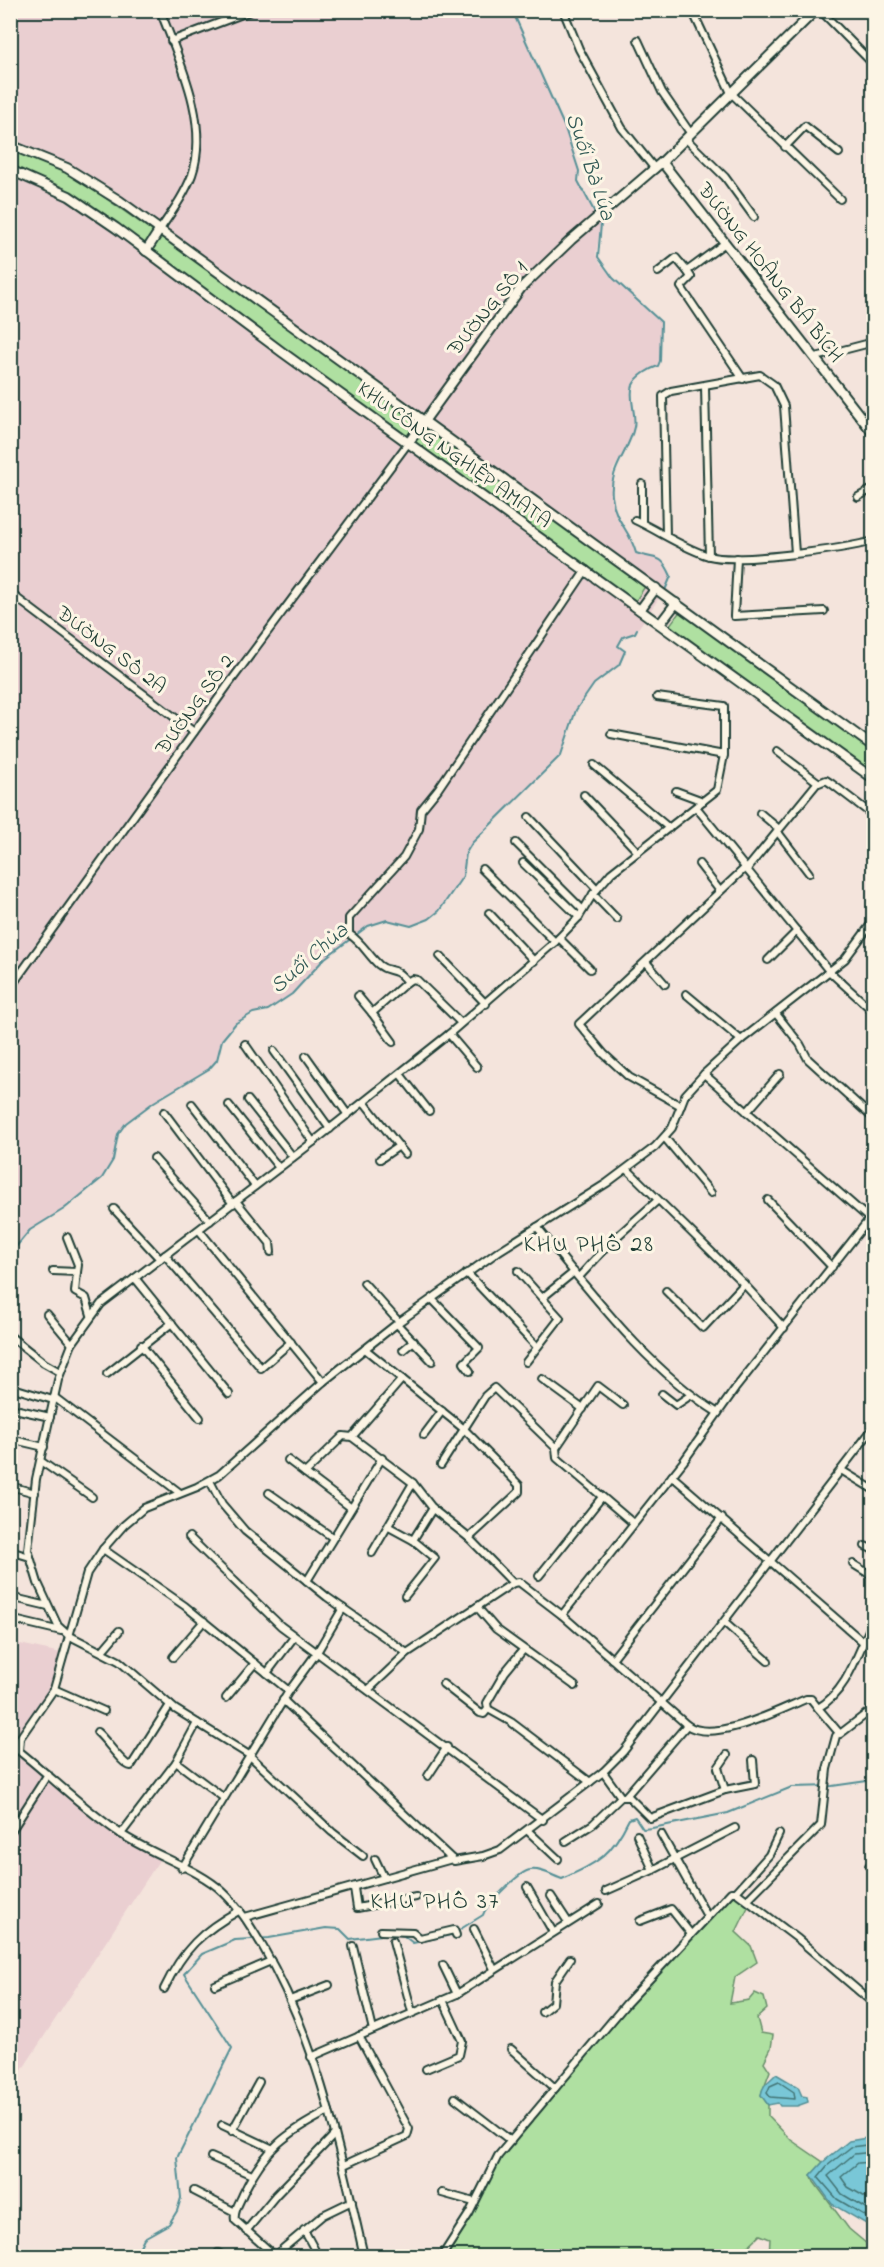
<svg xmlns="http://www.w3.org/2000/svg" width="884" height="2267" viewBox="0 0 884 2267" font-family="'Indie Flower',sans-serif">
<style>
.built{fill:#eacfd1}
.green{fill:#afe0a1;stroke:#678e6a;stroke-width:1.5}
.water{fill:#79c7d7;stroke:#559096;stroke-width:1.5}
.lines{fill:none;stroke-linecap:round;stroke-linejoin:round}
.shore{stroke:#437475;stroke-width:1.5}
.stream{stroke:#559096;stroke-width:2}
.minor-casing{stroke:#1f3d34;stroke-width:10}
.tertiary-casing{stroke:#1f3d34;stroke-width:12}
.minor{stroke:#fcf5e5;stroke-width:6}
.tertiary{stroke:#fcf5e5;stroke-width:8}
.labels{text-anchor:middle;stroke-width:6;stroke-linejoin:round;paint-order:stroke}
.street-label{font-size:21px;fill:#1f3d34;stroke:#fcf5e5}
.water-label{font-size:22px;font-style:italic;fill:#315955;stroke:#fcf5e5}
.quarter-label{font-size:24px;letter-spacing:1.5px;fill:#1f3d34;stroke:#fcf5e5}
</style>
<rect width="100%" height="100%" fill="#f4e4dc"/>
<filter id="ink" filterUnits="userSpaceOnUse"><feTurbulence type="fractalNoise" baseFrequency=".0167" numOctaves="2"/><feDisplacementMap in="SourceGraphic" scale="12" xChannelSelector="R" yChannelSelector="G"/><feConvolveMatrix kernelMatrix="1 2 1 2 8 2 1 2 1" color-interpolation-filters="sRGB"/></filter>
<g filter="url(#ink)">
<g class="built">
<path d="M11 11H512L565 128 579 171V181L601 224 596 254 600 263 613 278 661 322 660 361 658 366 651 368 634 383 632 389 635 425 629 444 613 470 611 492 616 517 630 535 636 553 658 557 671 576 666 588 635 633 623 637 618 645 625 651 619 665 594 684 576 710 561 755 472 843 466 853 463 876 439 911 429 919 411 926 387 920 368 926 325 958 292 994 268 1010 253 1013 236 1023 222 1040 217 1060 209 1069 154 1102 126 1123 118 1134 113 1160 102 1178 64 1209 30 1230 11 1254Z"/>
<path d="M11 1642 61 1653 52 1688 18 1737 15 1744 17 1752 144 1851 160 1859 11 2087Z"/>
</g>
<g class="green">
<path d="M10 149 74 176 155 233 146 246 70 193 11 166Z"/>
<path d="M159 235 420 421 409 437 284 349 149 249Z"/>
<path d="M423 424 646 585 635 602 412 440Z"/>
<path d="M681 610 873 752V774L669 626Z"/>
<path d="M734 1894 749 1905 736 1932 751 1946 757 1962 735 1977 730 2003 749 2000 755 1993 764 1997 767 2009 757 2018 761 2033 773 2035 771 2048 764 2062 770 2071 761 2095 768 2105V2116L791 2140 823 2162 811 2175 814 2182 849 2229 873 2249V2256H769L770 2239 760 2235 738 2256H445L471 2214 500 2157 629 2004Z"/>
</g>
<g class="water">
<path d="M776 2074 798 2087 802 2096 807 2097 808 2102 797 2106H780L778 2103 768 2105 761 2095C763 2083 769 2082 776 2074Z"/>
<path d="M873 2137V2228L832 2204 811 2175 823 2162 849 2141Z"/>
</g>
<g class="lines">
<g class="shore">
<path d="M779 2082 794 2092 795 2099 770 2097 767 2093 770 2086Z"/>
<path d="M874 2144 851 2147 827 2166 818 2177 837 2199 874 2221"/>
<path d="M874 2152 854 2154 828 2176 842 2194 874 2213"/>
<path d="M874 2162 858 2163 841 2177 848 2187 874 2202"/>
</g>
<g class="stream">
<path d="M512 10 565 128 579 171 578 181 601 224 598 257 613 278 661 322 660 361 658 366C649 369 637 376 633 385 628 398 637 414 634 427 629 452 609 468 612 496 615 523 629 527 636 553 657 561 660 552 671 576L666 588"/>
<path d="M10 1254 30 1230 64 1209 102 1178 113 1160 118 1134 126 1123 154 1102 209 1069 217 1060 222 1040 236 1023 253 1013 268 1010 292 994 325 958 368 926 387 920 411 926 429 919 439 911 463 876 466 853 472 843 561 755 576 710 594 684 619 665 625 651 618 646 623 637 635 633 637 629"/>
<path d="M395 1934 404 1936 413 1943 451 1935 483 1915C486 1905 520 1871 530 1870 540 1868 553 1876 562 1879 599 1862 611 1856 629 1819L635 1817 643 1829 652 1828 728 1813 792 1787 832 1786 874 1780"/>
<path d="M135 2256 144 2238 169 2224 177 2211 181 2198 177 2158 232 2048 184 1974 202 1954 235 1940 269 1938 326 1928 340 1929 350 1939 390 1934"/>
</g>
<defs>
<g id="minor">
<path d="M563 10 579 49 622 128 655 169"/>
<path d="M692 10 731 93 840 199"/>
<path d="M820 10 874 65"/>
<path d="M638 40 662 92 691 134"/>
<path d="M171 41 253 10"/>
<path d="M686 139 725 177 754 217"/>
<path d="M785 147 805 126 839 153"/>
<path d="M159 231C171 213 184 196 192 175 210 122 179 60 160 10"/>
<path d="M725 243 687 271 691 277 681 287 743 379"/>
<path d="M658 272 676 258 687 271"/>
<path d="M816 357 874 342"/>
<path d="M705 387 709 556"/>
<path d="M642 484V523"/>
<path d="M858 497 874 488"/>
<path d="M635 520C659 531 683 548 709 556 737 564 843 549 874 541"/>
<path d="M666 535 663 396 671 391 760 375 774 385 784 406 795 553"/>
<path d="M737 558 734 616 824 611"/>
<path d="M10 593 194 732"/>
<path d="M611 734 724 755"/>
<path d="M777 751 819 783 826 780 832 784 874 816"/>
<path d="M594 765 669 828"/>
<path d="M676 791 703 801"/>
<path d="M584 795 638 852"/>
<path d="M696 807 830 972 874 1012"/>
<path d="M760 813 779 829"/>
<path d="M529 817 597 889"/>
<path d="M777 831 809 873"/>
<path d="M516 843 583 910"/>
<path d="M523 863 579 917"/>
<path d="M699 864 720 891"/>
<path d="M482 869 555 942"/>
<path d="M746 870 818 782"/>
<path d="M593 894 617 919"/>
<path d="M489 913 534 961"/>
<path d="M559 938 590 969"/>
<path d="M440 956 486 1004"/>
<path d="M768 960 797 931"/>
<path d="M646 962 665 984"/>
<path d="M10 988 228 685 409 442"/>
<path d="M686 994 741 1040"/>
<path d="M358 996 372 1013"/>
<path d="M777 1015 800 1044 808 1059 874 1119"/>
<path d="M461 1023 417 980 412 979 407 982C394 965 390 974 379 965 368 955 362 942 349 934V918L404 857 419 829 421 810 438 789 586 570"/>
<path d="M449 1034 477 1067"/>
<path d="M393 1042 372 1013 407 982"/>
<path d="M245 1044 313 1142"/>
<path d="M274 1051 330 1129"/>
<path d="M306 1056 348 1115"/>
<path d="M400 1074 429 1111"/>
<path d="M704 1074 874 1223"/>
<path d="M248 1100 293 1157"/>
<path d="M364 1102 405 1154"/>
<path d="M192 1104 255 1186"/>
<path d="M229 1105 279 1168"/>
<path d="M681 1106 629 1077 604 1054 579 1024 745 868"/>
<path d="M164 1112 233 1204"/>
<path d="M747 1112 780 1074"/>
<path d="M665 1138 711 1193"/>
<path d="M154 1158 210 1221"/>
<path d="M380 1159 399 1146"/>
<path d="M627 1169 744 1284 784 1328"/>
<path d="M768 1200 832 1267"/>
<path d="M236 1201 270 1243 271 1252"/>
<path d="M114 1209 160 1259"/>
<path d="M537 1227C591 1292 645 1367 718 1413"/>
<path d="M199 1230 323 1382"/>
<path d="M67 1237 78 1265 77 1272"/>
<path d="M165 1255 261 1368 291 1342"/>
<path d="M53 1271 77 1272 75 1292 86 1298 91 1315"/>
<path d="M518 1271 542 1298"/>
<path d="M467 1273 536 1346"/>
<path d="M579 1277 612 1241 658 1200"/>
<path d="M135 1278 229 1394"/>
<path d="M364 1283 399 1322"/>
<path d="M666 1291 703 1328 744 1284"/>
<path d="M432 1299 479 1348 464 1363 470 1371"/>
<path d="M47 1314 72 1344"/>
<path d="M397 1324 432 1361"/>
<path d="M10 1336 44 1363 60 1372"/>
<path d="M141 1345 200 1418"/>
<path d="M365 1349 464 1429 519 1485V1492L469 1538"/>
<path d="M403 1350 414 1341"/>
<path d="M526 1362 560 1318 542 1298 574 1272"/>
<path d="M107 1374 172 1323"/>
<path d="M542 1379 583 1409"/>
<path d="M10 1387 53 1400"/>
<path d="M662 1394 676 1405 691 1395"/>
<path d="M54 1397 180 1493"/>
<path d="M10 1408 50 1417"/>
<path d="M424 1435 442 1411"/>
<path d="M352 1437 402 1379"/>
<path d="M10 1439 44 1447"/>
<path d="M556 1448 598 1386 623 1405"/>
<path d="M288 1460 350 1507"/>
<path d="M42 1462 92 1497"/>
<path d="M441 1465 485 1396 494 1388 556 1448 557 1458 633 1523"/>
<path d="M841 1470 874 1490"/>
<path d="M305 1473 343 1436 352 1437 413 1483 434 1510 469 1538 513 1583"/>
<path d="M672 1476 862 1641"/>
<path d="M210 1481 222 1504 245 1531 327 1597 407 1653"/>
<path d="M10 1486 35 1493"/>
<path d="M269 1493 332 1537"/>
<path d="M389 1527 413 1540 433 1508"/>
<path d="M189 1537 281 1626 543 1820"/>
<path d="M865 1546 874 1550"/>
<path d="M103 1549 185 1606 289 1691"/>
<path d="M10 1551 30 1557"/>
<path d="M372 1553 413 1483"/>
<path d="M853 1564 874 1577"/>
<path d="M539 1576 602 1497"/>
<path d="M307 1581 382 1458"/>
<path d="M405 1596 435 1558 413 1540"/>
<path d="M10 1597 48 1606"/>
<path d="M477 1607 496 1629 575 1686"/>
<path d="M562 1615 683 1462 735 1389 874 1213"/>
<path d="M10 1619 61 1631"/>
<path d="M725 1623 768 1661"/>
<path d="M523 1650 505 1672 487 1703 488 1709 511 1722 590 1782"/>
<path d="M102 1651 119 1631"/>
<path d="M173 1657 204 1621"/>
<path d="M612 1659 722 1518"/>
<path d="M267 1673 294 1637"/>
<path d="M443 1684 480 1713 484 1714 488 1709"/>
<path d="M54 1689 104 1711"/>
<path d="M368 1690 407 1653 513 1583 519 1582 562 1615 687 1725C713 1744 777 1711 806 1699H811L818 1708C849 1690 858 1650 874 1620"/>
<path d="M226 1698 255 1663"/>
<path d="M283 1700 454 1861 483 1856 500 1850 603 1772 623 1752 874 1427"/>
<path d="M818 1708 840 1734 874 1708"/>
<path d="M97 1732C106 1739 122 1765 131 1766L170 1705"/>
<path d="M727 1755 718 1768 725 1790 755 1784 753 1760"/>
<path d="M176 1762 224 1798"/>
<path d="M428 1776 447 1747"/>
<path d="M626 1796 687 1725"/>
<path d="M621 1797H629L650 1818 725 1790"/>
<path d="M528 1831 558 1859"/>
<path d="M10 1833 48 1774"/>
<path d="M121 1834 176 1762 197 1723"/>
<path d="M661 1834 707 1916"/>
<path d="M637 1835 653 1870"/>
<path d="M566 1841 593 1824 621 1797 603 1772"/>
<path d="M363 1856 332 1832 249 1755 175 1709 119 1661 68 1635 58 1626 38 1583 28 1550 36 1479 58 1380 72 1344 101 1304 313 1142 449 1034 555 942 579 917 593 894 611 873 717 790 724 755V706L657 697"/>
<path d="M375 1859 384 1878"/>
<path d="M869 1866 874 1861"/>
<path d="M182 1868 289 1691 316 1654 343 1608"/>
<path d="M527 1887 553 1932"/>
<path d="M354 1888 357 1908 416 1897"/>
<path d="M606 1891 653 1870 735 1828"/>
<path d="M736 1892 769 1855 779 1834"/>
<path d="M551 1896 568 1922"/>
<path d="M747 1900 821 1825 827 1769 836 1736"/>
<path d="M245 1917 452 1859"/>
<path d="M640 1921 671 1909 690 1933"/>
<path d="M474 1929 494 1969"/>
<path d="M381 1931 413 1932 420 1938 454 1930 456 1935"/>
<path d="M393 1941 412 2012"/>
<path d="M353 1946 373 2030"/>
<path d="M443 1965 457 1994"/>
<path d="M215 1985 271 1961"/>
<path d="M164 1989C183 1949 202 1931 240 1910"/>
<path d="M290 2000 329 1985"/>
<path d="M542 2012 553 2003 555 1981 570 1959"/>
<path d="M511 2049 555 2088"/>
<path d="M311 2057 457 1994 599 1904"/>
<path d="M426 2069 459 2055 462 2041 443 2000"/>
<path d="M455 2098 511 2141"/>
<path d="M222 2125 271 2148"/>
<path d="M232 2131 259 2082"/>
<path d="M211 2157 252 2175"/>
<path d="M344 2165 407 2136 409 2129 359 2036"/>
<path d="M194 2191 235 2212"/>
<path d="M442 2193 474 2202"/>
<path d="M304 2230 318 2256"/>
<path d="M246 2231 276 2195 335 2134"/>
<path d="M218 2253 224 2256"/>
<path d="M274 2256 323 2215 352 2201"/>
<path d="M275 2256 235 2220C233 2211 240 2202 243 2194 264 2149 286 2133 329 2111"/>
<path d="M364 2256C340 2151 318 2041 263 1947 251 1927 240 1908 223 1892 199 1869 151 1854 121 1834 85 1810 53 1778 19 1751L20 1738 54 1689 87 1573 103 1549 124 1525 144 1508 197 1487 219 1475 323 1382 399 1322 499 1251 607 1183 655 1147 672 1128 685 1095 704 1074 741 1040 845 959 874 920"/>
<path d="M442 2256 469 2214 498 2156 626 2004 731 1892H736L798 1939 874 2004"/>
</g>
<g id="tertiary">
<path d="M10 145 67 168 120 201 874 747"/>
<path d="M662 162 874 434"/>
<path d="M10 170 69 196 116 228 282 352 874 779"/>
<path d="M146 251 159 231"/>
<path d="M409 442 521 288 571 240 662 162 816 10"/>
<path d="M640 610 656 588"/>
<path d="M660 624 676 603"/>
</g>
</defs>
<use href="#minor" class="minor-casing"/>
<use href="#tertiary" class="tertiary-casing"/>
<use href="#minor" class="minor"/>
<use href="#tertiary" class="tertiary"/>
</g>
</g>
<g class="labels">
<g class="street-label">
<text transform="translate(771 272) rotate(52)" y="7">ĐƯỜNG HOÀNG BÁ BÍCH</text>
<text transform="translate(487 308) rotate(-51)" y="7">ĐƯỜNG SỐ 1</text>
<text transform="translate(455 454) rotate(36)" y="7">KHU CÔNG NGHIỆP AMATA</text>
<text transform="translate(112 649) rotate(37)" y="7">ĐƯỜNG SỐ 2A</text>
<text transform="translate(194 704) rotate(-54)" y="7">ĐƯỜNG SỐ 2</text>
</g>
<g class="water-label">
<text transform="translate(592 166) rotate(71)" y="8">Suối Bà Lúa</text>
<text transform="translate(308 957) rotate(-41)" y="8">Suối Chùa</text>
</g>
<g class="quarter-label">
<text x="589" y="1251">KHU PHỐ 28</text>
<text x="435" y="1908">KHU PHỐ 37</text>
</g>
</g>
<rect width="884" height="2267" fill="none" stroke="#fcf5e5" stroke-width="36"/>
<rect x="18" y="18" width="848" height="2231" fill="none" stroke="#1f3d34" stroke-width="2" filter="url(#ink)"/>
</svg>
